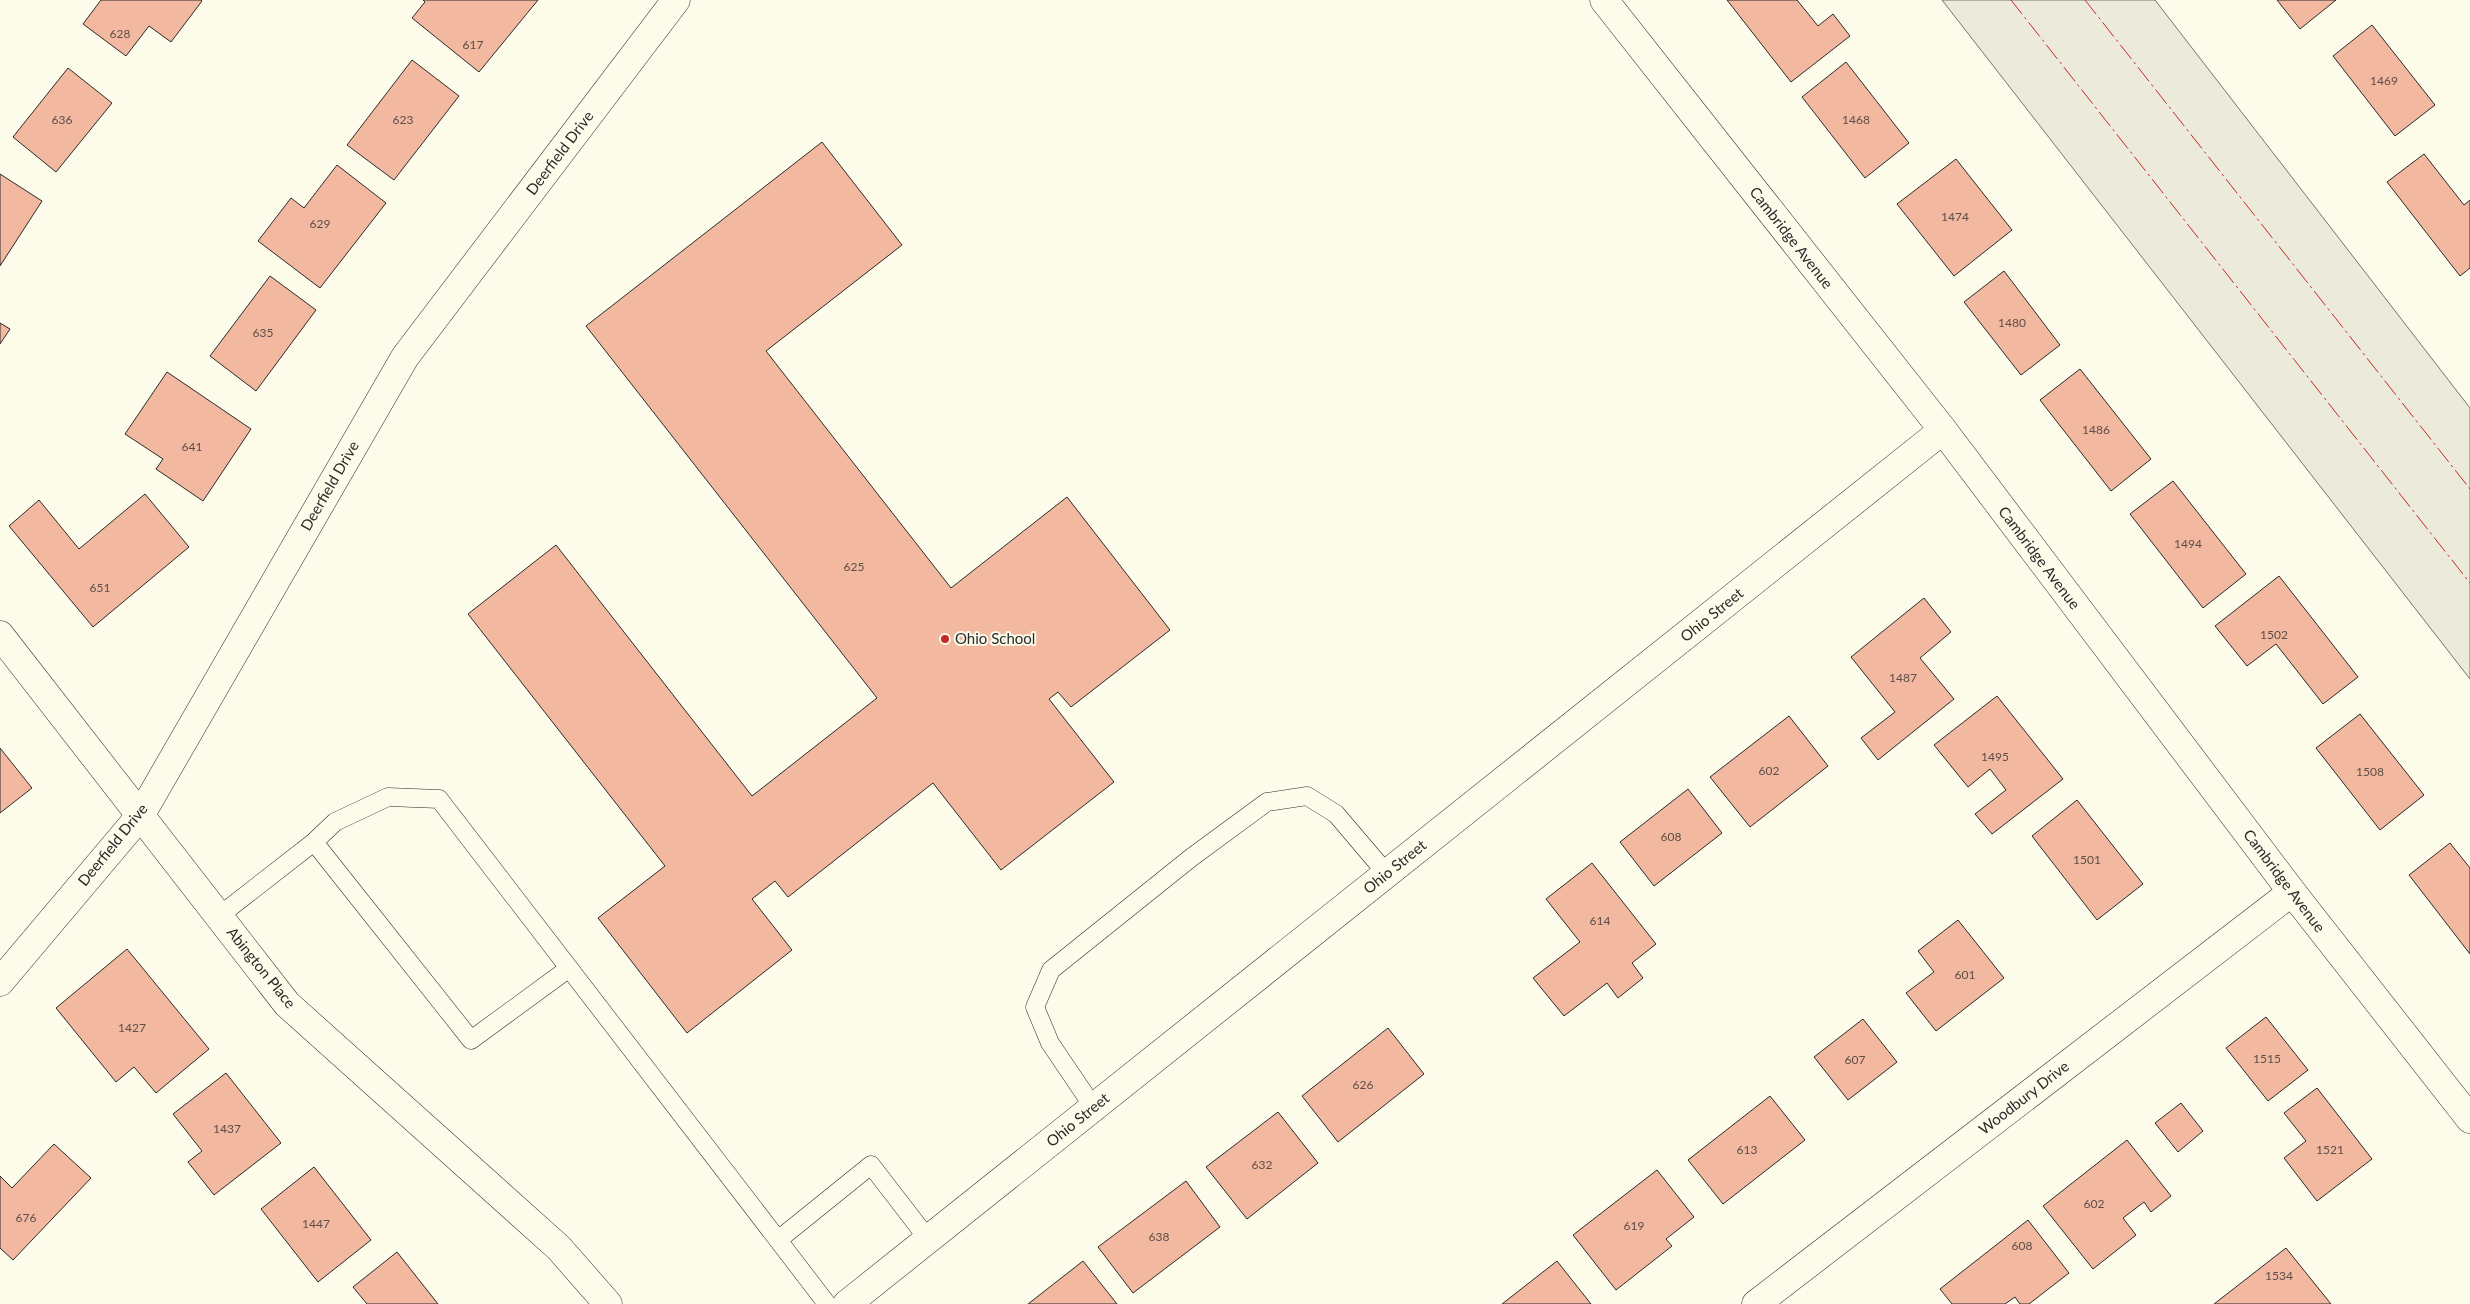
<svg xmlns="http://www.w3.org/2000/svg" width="2470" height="1304" viewBox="0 0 2470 1304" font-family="Lato,sans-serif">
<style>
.green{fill:#ecebdb;stroke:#74746e}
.building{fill:#f2b8a0;stroke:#2b2b2b}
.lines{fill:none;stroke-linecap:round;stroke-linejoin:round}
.service-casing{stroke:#2b2b2b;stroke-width:19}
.minor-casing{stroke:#2b2b2b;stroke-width:29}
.service{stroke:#fdfbea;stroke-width:18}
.minor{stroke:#fdfbea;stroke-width:28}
.power{stroke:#c62828;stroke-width:1;stroke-dasharray:18 4 2.5 4;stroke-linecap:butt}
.poi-dot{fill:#c62828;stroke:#fdfbea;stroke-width:2}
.labels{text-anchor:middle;stroke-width:4;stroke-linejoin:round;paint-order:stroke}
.number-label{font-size:12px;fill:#5d4e48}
.street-label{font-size:15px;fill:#2b2b2b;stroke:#fdfbea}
.poi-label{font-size:15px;fill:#2b2b2b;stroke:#fdfbea;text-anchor:start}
</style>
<rect width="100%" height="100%" fill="#fdfbea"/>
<path class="green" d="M1942 0H2155L2470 408V679Z"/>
<g class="building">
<path d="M101 0H201L202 1 171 42 149 26 126 56 83 24Z"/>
<path d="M423 0H538L479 72 412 18 425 2Z"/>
<path d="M1727 0H1797L1818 26 1833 14 1850 36 1791 82Z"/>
<path d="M2277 0H2336L2300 29Z"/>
<path d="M2372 25 2435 105 2395 136 2333 56Z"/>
<path d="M412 60 459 96 394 180 347 145Z"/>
<path d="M1846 62 1909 143 1865 178 1802 97Z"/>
<path d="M68 68 112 103 56 172 13 137Z"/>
<path d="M822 142 902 245 766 351 951 588 1067 497 1170 630 1071 707 1058 692 1049 699 1114 782 1001 870 933 783 788 897 775 881 752 899 792 950 687 1033 598 918 665 866 468 614 556 545 752 796 877 698 586 326Z"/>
<path d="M2424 154 2464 205 2470 200V268L2460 276 2387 182Z"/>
<path d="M1956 159 2012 230 1954 276 1897 204Z"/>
<path d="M337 165 386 203 320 288 258 241 291 198 304 208Z"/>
<path d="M0 174 42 201 0 266Z"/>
<path d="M2004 271 2060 345 2021 375 1964 302Z"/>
<path d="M270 276 316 310 256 391 210 356Z"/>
<path d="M0 323 10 329 0 344Z"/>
<path d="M2080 369 2151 459 2111 491 2040 400Z"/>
<path d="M167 372 251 429 203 501 156 469 163 459 125 434Z"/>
<path d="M2173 481 2246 574 2203 608 2130 514Z"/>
<path d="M145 494 189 547 93 627 9 526 39 500 79 549Z"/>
<path d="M2279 576 2358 677 2323 704 2276 644 2247 666 2215 626Z"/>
<path d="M1924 598 1951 632 1920 658 1954 699 1878 760 1861 738 1895 712 1851 657Z"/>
<path d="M1997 696 2063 779 1992 834 1975 814 2006 790 1990 769 1968 787 1934 745Z"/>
<path d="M2360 714 2424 795 2380 830 2316 748Z"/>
<path d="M1789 716 1828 766 1750 827 1710 777Z"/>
<path d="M0 748 32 788 0 813Z"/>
<path d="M1688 789 1722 833 1654 886 1620 842Z"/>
<path d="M2077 800 2143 884 2097 920 2032 836Z"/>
<path d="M2450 843 2470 868V954L2409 875Z"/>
<path d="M1592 863 1656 944 1632 963 1643 978 1618 998 1607 983 1564 1016 1533 978 1580 942 1546 899Z"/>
<path d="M1958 920 2004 978 1936 1031 1906 993 1934 972 1918 951Z"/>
<path d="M127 949 209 1049 156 1093 134 1067 116 1082 56 1008Z"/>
<path d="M2266 1017 2308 1070 2268 1101 2226 1048Z"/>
<path d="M1863 1019 1897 1062 1848 1100 1814 1057Z"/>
<path d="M1388 1028 1424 1074 1338 1142 1302 1096Z"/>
<path d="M226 1073 281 1143 214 1195 188 1162 202 1151 173 1114Z"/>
<path d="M2317 1088 2372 1159 2317 1201 2284 1158 2306 1141 2284 1113Z"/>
<path d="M1770 1096 1805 1140 1723 1204 1688 1160Z"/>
<path d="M2181 1103 2203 1131 2178 1152 2155 1123Z"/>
<path d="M1278 1112 1318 1163 1247 1219 1206 1167Z"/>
<path d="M2127 1140 2171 1196 2151 1212 2144 1202 2123 1218 2136 1235 2093 1269 2043 1206Z"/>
<path d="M54 1144 91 1178 13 1260 0 1248V1176L12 1188Z"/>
<path d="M314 1167 371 1240 318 1282 261 1209Z"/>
<path d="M1657 1170 1694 1217 1666 1239 1672 1246 1616 1290 1573 1235Z"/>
<path d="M1186 1181 1220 1227 1133 1293 1098 1247Z"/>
<path d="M2028 1220 2069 1273 2029 1304H2020L2015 1297 2005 1304H1952L1940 1289Z"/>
<path d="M2286 1248 2331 1304H2214Z"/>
<path d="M397 1252 438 1304H367L353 1287Z"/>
<path d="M1083 1261 1117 1304H1028Z"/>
<path d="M1557 1261 1591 1304H1502Z"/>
</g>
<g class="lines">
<defs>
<g id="service">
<path d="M314 842 471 1040 568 969"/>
<path d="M219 916 314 842 335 822 388 797 439 799 778 1240"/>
<path d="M1094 1108 1050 1043 1035 1007 1051 970 1192 857 1267 802 1307 796 1336 814 1387 874"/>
<path d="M827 1304 778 1240 871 1165 928 1239"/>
</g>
<g id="minor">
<path d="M1604 0 1943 430 2292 892 2470 1119"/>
<path d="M0 635 287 1004 559 1248 608 1304"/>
<path d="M0 982 140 816 405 357 676 0"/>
<path d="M847 1304 1943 430"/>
<path d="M1756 1304 2292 892"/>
</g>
</defs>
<use href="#service" class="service-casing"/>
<use href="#minor" class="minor-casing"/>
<use href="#service" class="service"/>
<use href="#minor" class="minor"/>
<g class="power">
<path d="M2011 0 2470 583"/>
<path d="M2085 0 2470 489"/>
</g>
</g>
<circle class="poi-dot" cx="945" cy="639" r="5"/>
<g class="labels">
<g class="number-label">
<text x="120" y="38">628</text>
<text x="473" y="49">617</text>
<text x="2384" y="85">1469</text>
<text x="62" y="124">636</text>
<text x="403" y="124">623</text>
<text x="1856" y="124">1468</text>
<text x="1955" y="221">1474</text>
<text x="320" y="228">629</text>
<text x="2012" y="327">1480</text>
<text x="263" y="337">635</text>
<text x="2096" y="434">1486</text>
<text x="192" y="451">641</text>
<text x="2188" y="548">1494</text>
<text x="854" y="571">625</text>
<text x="100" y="592">651</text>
<text x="2274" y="639">1502</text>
<text x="1903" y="682">1487</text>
<text x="1995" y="761">1495</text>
<text x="1769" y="775">602</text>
<text x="2370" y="776">1508</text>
<text x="1671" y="841">608</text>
<text x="2087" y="864">1501</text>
<text x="1600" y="925">614</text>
<text x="1965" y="979">601</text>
<text x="132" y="1032">1427</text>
<text x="2267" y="1063">1515</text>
<text x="1855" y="1064">607</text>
<text x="1363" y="1089">626</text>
<text x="227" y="1133">1437</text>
<text x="1747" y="1154">613</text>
<text x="2330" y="1154">1521</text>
<text x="1262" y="1169">632</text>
<text x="2094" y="1208">602</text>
<text x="26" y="1222">676</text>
<text x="316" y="1228">1447</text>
<text x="1634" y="1230">619</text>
<text x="1159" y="1241">638</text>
<text x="2022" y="1250">608</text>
<text x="2279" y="1280">1534</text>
</g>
<g class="street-label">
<text transform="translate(560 153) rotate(-53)" y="5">Deerfield Drive</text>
<text transform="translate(1791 238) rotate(52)" y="5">Cambridge Avenue</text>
<text transform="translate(330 486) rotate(-60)" y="5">Deerfield Drive</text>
<text transform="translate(2039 558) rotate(53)" y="5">Cambridge Avenue</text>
<text transform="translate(1712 615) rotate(-39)" y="5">Ohio Street</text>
<text transform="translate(113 845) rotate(-51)" y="5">Deerfield Drive</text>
<text transform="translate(1395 867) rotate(-39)" y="5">Ohio Street</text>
<text transform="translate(2284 881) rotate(53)" y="5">Cambridge Avenue</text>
<text transform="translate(261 968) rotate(51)" y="5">Abington Place</text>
<text transform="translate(2024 1098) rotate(-38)" y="5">Woodbury Drive</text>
<text transform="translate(1078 1120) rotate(-39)" y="5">Ohio Street</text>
</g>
<g class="poi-label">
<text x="955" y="644">Ohio School</text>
</g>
</g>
</svg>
